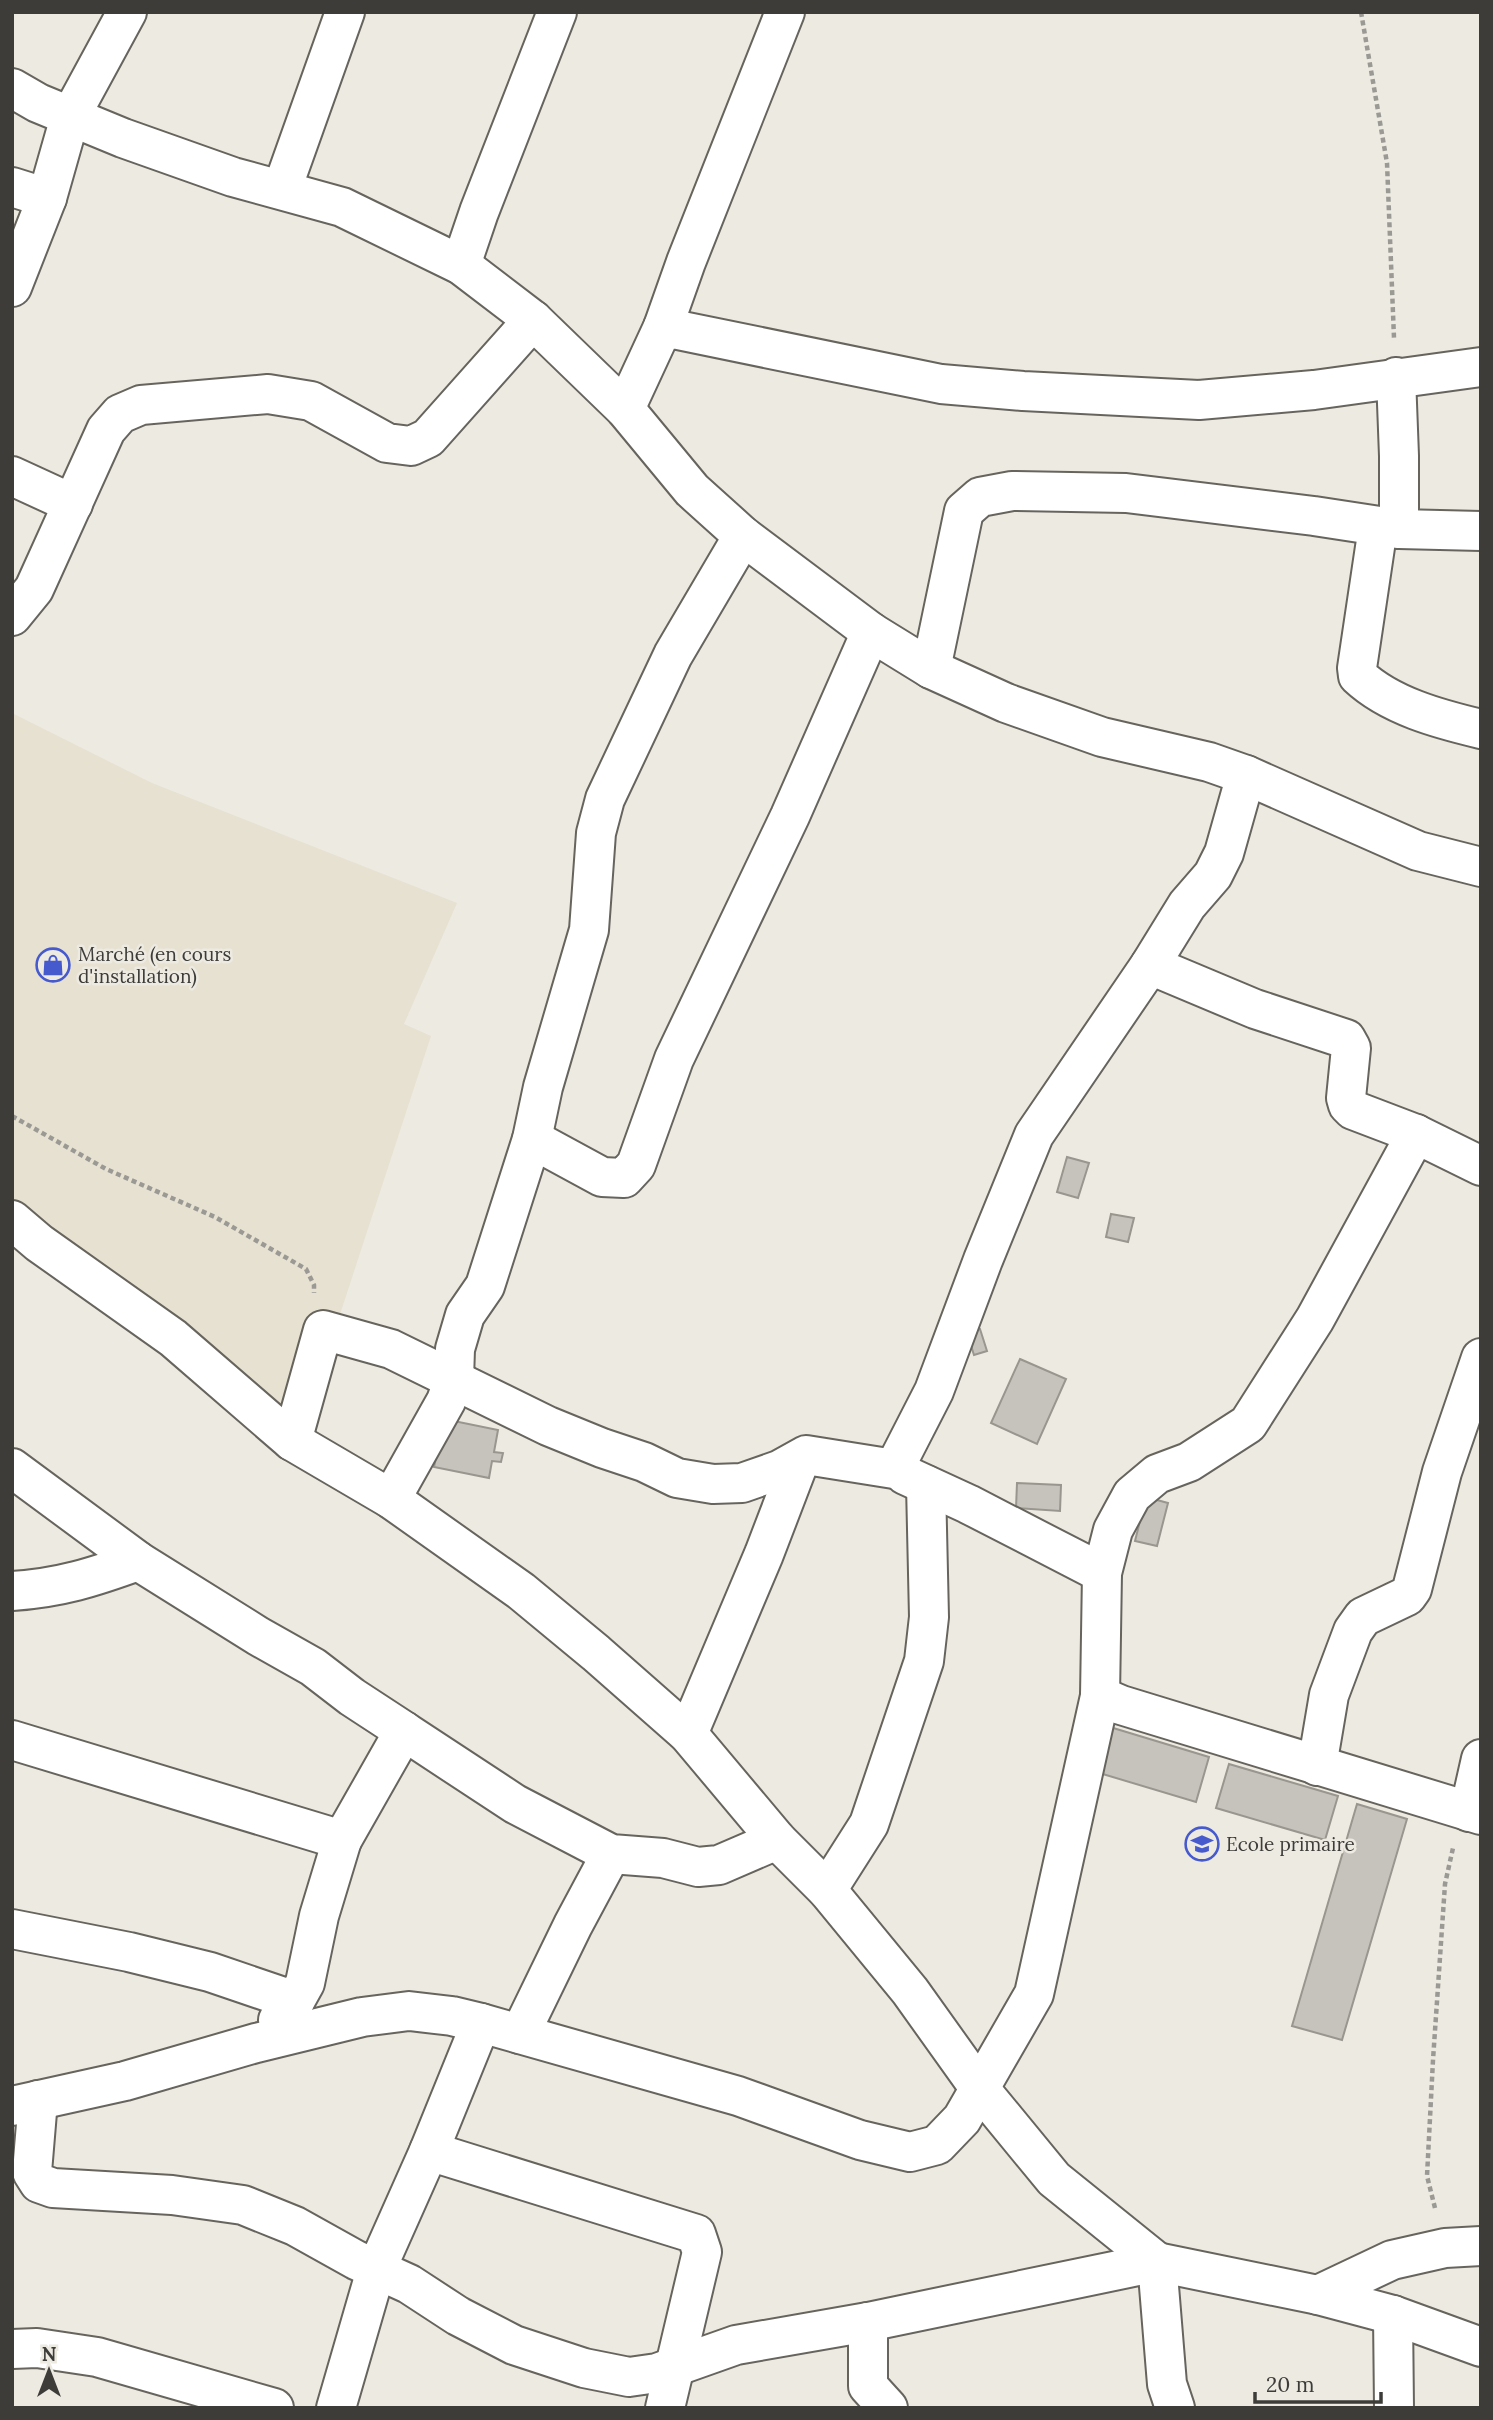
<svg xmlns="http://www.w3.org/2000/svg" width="1493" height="2420" viewBox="0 0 1493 2420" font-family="Lora,serif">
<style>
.built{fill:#e6e1d1}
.building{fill:#c6c3bc;stroke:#98968e;stroke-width:2}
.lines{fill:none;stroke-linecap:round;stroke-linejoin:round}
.minor-casing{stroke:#66645d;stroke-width:42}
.path{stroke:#9b9994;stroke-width:4.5;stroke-dasharray:5 3.5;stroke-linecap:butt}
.minor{stroke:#fff;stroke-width:38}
.labels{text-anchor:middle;stroke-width:5;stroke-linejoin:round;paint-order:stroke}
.poi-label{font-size:19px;fill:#3d3c39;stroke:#edeae2;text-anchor:start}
</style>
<rect width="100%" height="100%" fill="#edeae2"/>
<path class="built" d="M12 713 152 783 457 903 404 1024 431 1036 296 1449 12 1232Z"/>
<g class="building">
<path d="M1067 1157 1089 1163 1078 1198 1057 1192Z"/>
<path d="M1111 1214 1134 1218 1128 1242 1106 1237Z"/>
<path d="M980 1329 987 1351 974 1355 967 1333Z"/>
<path d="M1020 1359 1066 1379 1037 1444 991 1423Z"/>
<path d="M444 1419 498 1430 494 1452 503 1453 501 1462 492 1461 489 1478 434 1467Z"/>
<path d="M1017 1483 1061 1485 1060 1511 1016 1508Z"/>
<path d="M1146 1497 1168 1503 1157 1546 1135 1541Z"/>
<path d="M1100 1724 1209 1757 1196 1802 1086 1769Z"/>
<path d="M1229 1764 1338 1796 1325 1840 1216 1808Z"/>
<path d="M1357 1804 1407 1819 1342 2040 1292 2026Z"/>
</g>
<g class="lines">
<defs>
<g id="minor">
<path d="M12 88 38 103 123 138 233 177 342 207 461 265 533 320 625 409 692 490 743 536 871 632 931 669 1006 703 1102 737 1209 762 1246 775 1418 851 1481 867"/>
<path d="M12 187 47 198"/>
<path d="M282 189 345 12"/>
<path d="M461 265 479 212 557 12"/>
<path d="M12 287 47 198 70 117 127 12"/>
<path d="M663 327 686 262 785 12"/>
<path d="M1396 377 1399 456V529"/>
<path d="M625 409 663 327 941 384 1023 391 1199 400 1314 390 1481 367"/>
<path d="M12 476 73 504"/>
<path d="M1378 527 1357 668 1358 676C1390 706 1439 719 1481 729"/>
<path d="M12 616 34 589 106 430 120 414 141 405 268 394 311 401 387 443 411 446 428 438 533 320"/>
<path d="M931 669 964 511 980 497 1012 491 1126 493 1314 516 1399 529 1481 531"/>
<path d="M1246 775 1224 853 1213 875 1187 905 1150 965 1255 1009 1346 1039 1351 1048 1346 1098 1348 1105 1353 1110 1416 1134 1481 1166"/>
<path d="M532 1139 602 1177 624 1178 636 1165 674 1059 790 816 871 632"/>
<path d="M12 1220 39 1243 173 1338 292 1441 391 1499 521 1591 596 1653 688 1734 777 1840 827 1890 910 1991 980 2089 1054 2179 1157 2262 1167 2384 1175 2408"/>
<path d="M292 1441 323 1330 391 1349 548 1426 602 1448 644 1462 677 1478 713 1484 742 1483 779 1470 806 1455 894 1469 934 1391 983 1260 1034 1135 1150 965"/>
<path d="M12 1468 138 1561 258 1636 313 1667 352 1697 404 1731"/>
<path d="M905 1475 968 1504 1102 1573"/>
<path d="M391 1499 446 1401 454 1379 455 1349 465 1315 485 1286 532 1139 543 1087 589 930 596 833 605 799 673 655 743 536"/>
<path d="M12 1591C60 1588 94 1577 138 1561"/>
<path d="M1100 1696 1121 1705 1481 1815"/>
<path d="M688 1734 764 1554 800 1460"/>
<path d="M12 1740 342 1840 404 1731 515 1804 611 1854 663 1858 698 1867 719 1865 777 1840"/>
<path d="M1317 1766 1329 1695 1353 1631 1363 1617 1407 1596 1412 1589 1442 1472 1481 1358"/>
<path d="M1469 1812 1481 1759"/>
<path d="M827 1890 869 1824 924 1661 929 1617 926 1485"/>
<path d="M12 1929 129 1952 210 1972 295 2001"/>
<path d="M278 2020 295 2001 305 1983 319 1916 342 1840"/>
<path d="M520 2034 573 1925 611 1854"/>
<path d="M38 2100 32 2172 39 2183 53 2188 172 2195 243 2205 295 2226 356 2260 409 2284 458 2316 514 2345 584 2368 629 2377 657 2373 736 2345 868 2322 1157 2262 1318 2295 1393 2315 1481 2347"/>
<path d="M12 2106 125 2081 256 2043 362 2017 409 2011 452 2016 481 2023 738 2096 860 2140 910 2152 937 2145 962 2119 1034 1994 1100 1696 1102 1573 1113 1530 1132 1495 1157 1474 1189 1462 1248 1424 1315 1319 1416 1134"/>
<path d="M429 2151 696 2234 702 2252 665 2408"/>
<path d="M1318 2295 1392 2260 1445 2248 1481 2246"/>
<path d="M1393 2315 1394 2408"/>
<path d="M868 2322V2386L888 2408"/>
<path d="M12 2349 37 2348 97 2357 274 2408"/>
<path d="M336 2408 376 2270 429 2151 481 2023"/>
</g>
</defs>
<use href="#minor" class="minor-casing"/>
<g class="path">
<path d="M1361 12 1387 163 1394 338"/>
<path d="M12 1116 106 1169 215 1217 306 1269 314 1285V1293"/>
<path d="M1435 2208 1427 2176 1433 2060 1445 1884 1453 1848"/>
</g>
<use href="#minor" class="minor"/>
</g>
<defs>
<symbol id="shop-ring" viewBox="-11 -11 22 22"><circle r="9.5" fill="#edeae2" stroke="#465ace" stroke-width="1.5"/><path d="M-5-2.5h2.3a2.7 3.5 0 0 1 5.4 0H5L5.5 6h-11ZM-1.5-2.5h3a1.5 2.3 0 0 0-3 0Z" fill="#465ace"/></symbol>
<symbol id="school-ring" viewBox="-11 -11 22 22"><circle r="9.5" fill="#edeae2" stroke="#465ace" stroke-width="1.5"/><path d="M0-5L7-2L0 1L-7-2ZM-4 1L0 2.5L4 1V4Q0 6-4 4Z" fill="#465ace"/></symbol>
</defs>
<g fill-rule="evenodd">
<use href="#shop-ring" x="34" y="946" width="38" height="38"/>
<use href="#school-ring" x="1183" y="1825" width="38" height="38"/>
</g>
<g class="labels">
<g class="poi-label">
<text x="78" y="961">Marché (en cours<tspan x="78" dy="22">d'installation)</tspan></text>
<text x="1226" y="1851">Ecole primaire</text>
</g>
</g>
<rect width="1493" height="2420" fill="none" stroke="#3d3c39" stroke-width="28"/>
<g transform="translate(49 2371)" stroke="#edeae2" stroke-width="5" paint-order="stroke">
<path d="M0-5L12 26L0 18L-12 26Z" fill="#3d3c39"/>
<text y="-10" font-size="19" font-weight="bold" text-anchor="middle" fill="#3d3c39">N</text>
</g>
<path d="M1255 2392v10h126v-10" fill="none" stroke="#3d3c39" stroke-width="3.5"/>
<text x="1266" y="2392" font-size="21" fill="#3d3c39" stroke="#edeae2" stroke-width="5" paint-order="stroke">20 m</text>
</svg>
